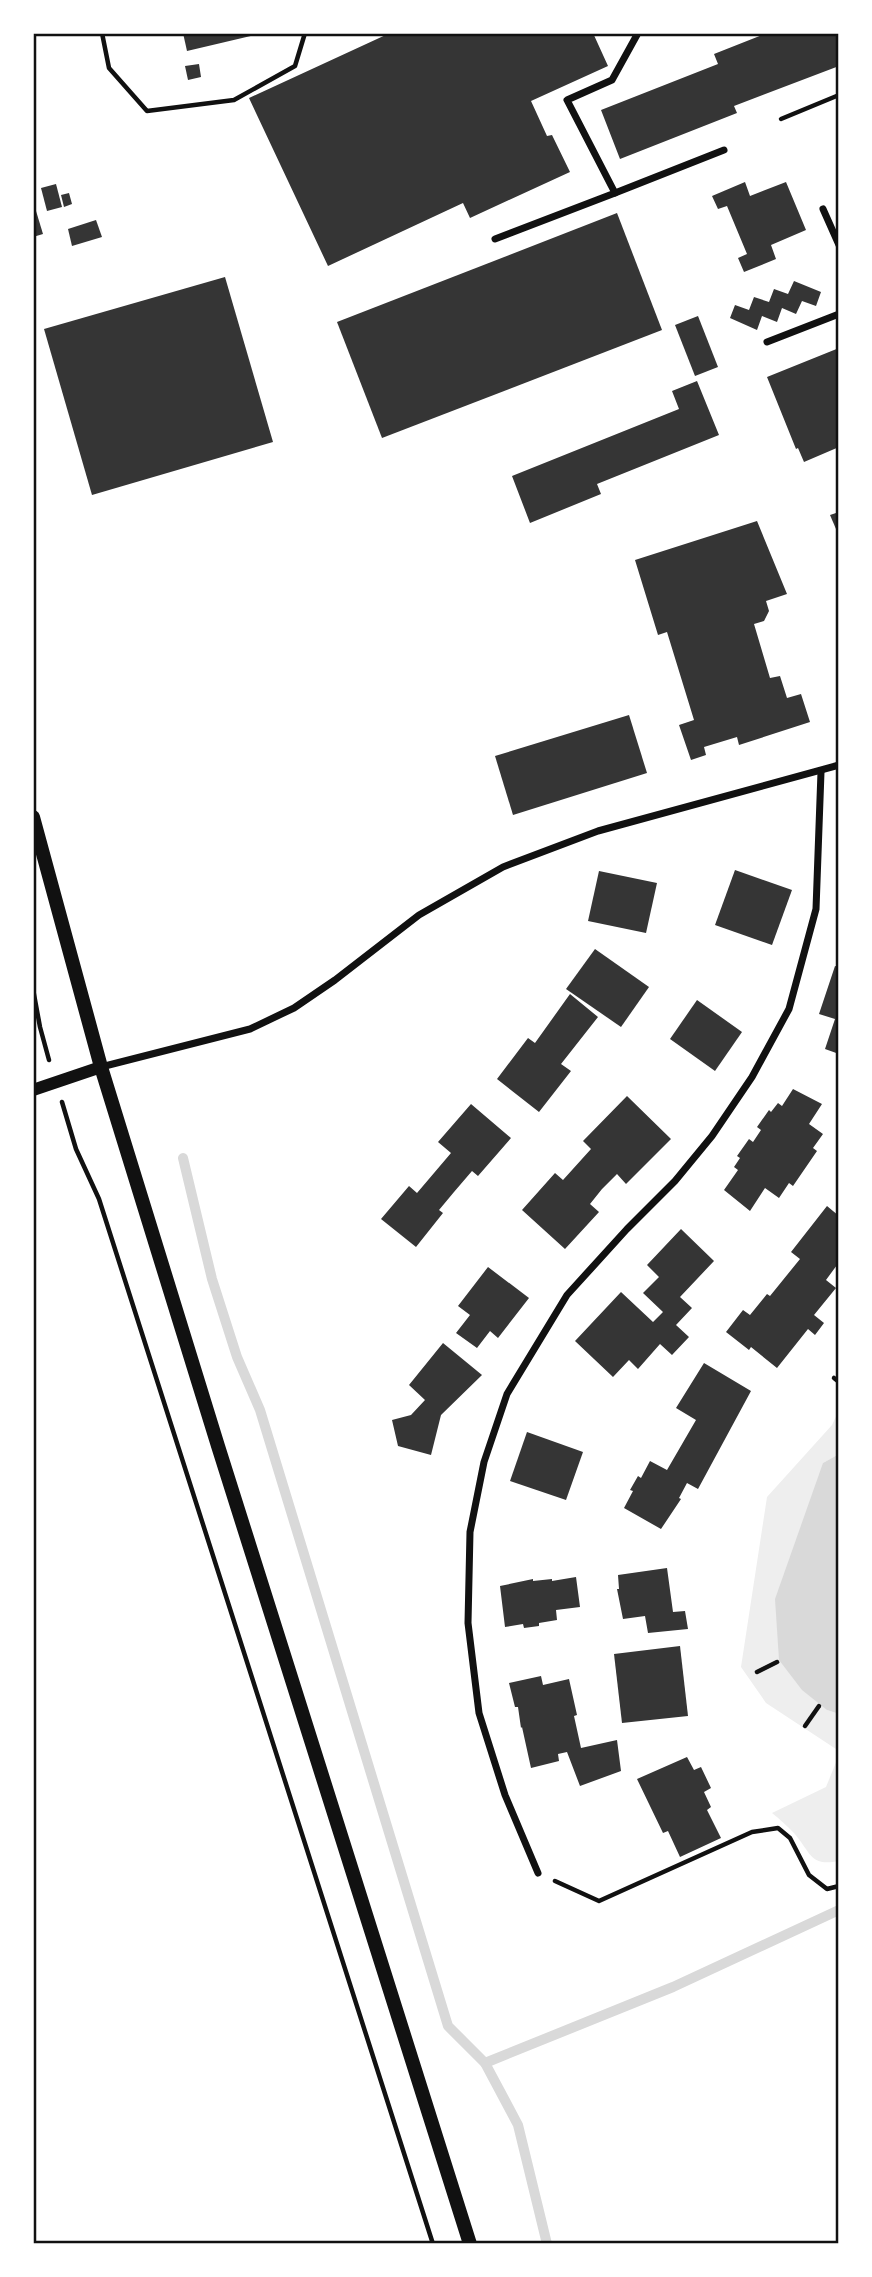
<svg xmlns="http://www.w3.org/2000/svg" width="872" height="2277" viewBox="0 0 872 2277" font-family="'Roboto Condensed',sans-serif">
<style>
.green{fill:#eee}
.water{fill:#d9d9d9}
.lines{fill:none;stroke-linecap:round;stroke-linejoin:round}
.stream{stroke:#d9d9d9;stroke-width:10}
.building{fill:#353535}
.path{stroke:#111;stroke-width:4.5}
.minor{stroke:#111;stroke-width:7}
.tertiary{stroke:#111;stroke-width:12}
.secondary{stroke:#111;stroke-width:14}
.neatline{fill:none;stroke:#111;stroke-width:2.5}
</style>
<rect width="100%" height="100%" fill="#fff"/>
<g class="green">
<path d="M839 1410V1454L823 1463 827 1710 839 1714V1751L766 1703 741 1667 767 1497 832 1425Z"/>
<path d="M839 1755V1861C809 1867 811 1852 794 1833 787 1826 780 1819 772 1813L826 1787Z"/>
</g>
<path class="water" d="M839 1454V1714L827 1710 802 1690 779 1660 775 1599 823 1463Z"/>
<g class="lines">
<g class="stream">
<path d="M183 1158 212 1279 237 1357 260 1410 448 2026 485 2063 518 2125 547 2244"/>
<path d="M485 2063 673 1987 839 1910"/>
</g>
</g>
<g class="building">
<path d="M183 33H259V34L187 51Z"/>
<path d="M390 33H593L608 66 531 101 547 136 552 135 570 172 470 218 463 203 328 266 249 98Z"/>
<path d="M767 33H839V66L734 106 737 113 620 159 601 110 718 64 714 54Z"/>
<path d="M199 64 201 77 188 80 185 66Z"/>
<path d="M745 182 750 196 786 182 806 230 771 245 776 259 744 272 738 258 747 254 727 206 718 209 712 196Z"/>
<path d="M56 184 62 207 47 211 41 188Z"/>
<path d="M69 193 72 204 64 207 61 195Z"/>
<path d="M33 201 43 234 33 237Z"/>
<path d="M617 213 662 330 382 438 337 322Z"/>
<path d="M96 220 102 237 72 246 68 229Z"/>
<path d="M225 277 273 442 92 495 44 329Z"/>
<path d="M794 281 821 292 816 306 802 301 796 314 782 308 777 322 762 316 757 330 730 318 735 305 749 310 754 297 769 302 774 289 788 294Z"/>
<path d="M698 316 718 367 695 376 675 325Z"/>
<path d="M839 348V447L804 462 798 448 796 449 767 377Z"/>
<path d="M697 381 719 435 597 484 601 494 530 523 512 476 679 409 672 391Z"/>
<path d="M839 512V528L836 529 830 515Z"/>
<path d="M757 521 787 594 766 601 769 611 764 621 754 624 770 678 780 676 787 698 801 694 810 722 739 745 737 737 704 747 706 755 691 760 679 725 694 720 667 632 658 635 635 560Z"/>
<path d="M629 715 647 773 513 815 495 756Z"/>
<path d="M735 870 792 890 772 945 715 925Z"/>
<path d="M599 871 657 883 646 933 588 921Z"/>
<path d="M595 949 649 987 621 1027 566 989Z"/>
<path d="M835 966 839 967V1054L825 1049 835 1019 819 1014Z"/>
<path d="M570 994 598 1017 561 1064 571 1071 539 1112 497 1079 528 1038 535 1043Z"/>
<path d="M697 1000 742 1032 715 1071 670 1039Z"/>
<path d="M793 1089 822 1104 809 1124 823 1134 813 1148 817 1151 793 1186 789 1183 779 1198 765 1188 750 1211 724 1190 738 1170 734 1167 740 1158 737 1156 749 1139 753 1142 761 1130 757 1127 769 1110 771 1112 778 1103 782 1106Z"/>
<path d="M627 1096 671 1139 626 1184 617 1174 602 1189 590 1204 599 1212 565 1249 522 1210 555 1173 563 1180 591 1149 583 1141Z"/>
<path d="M471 1104 511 1138 478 1176 472 1171 454 1192 439 1210 443 1213 416 1247 381 1219 409 1186 417 1193 451 1153 438 1142Z"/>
<path d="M827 1206 839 1216V1266L837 1265 826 1280 836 1288 814 1315 824 1323 815 1335 808 1329 777 1368 751 1347 749 1350 726 1332 743 1310 750 1315 767 1294 770 1296 800 1259 791 1252Z"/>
<path d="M681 1229 714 1261 680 1297 692 1308 676 1325 689 1337 672 1355 660 1344 638 1369 629 1360 613 1377 575 1341 621 1292 653 1322 663 1312 643 1293 659 1277 647 1265Z"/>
<path d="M488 1267 529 1298 498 1338 490 1331 477 1348 456 1333 470 1315 458 1306Z"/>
<path d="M443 1343 482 1375 441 1415 431 1455 398 1446 392 1420 411 1415 425 1400 409 1385Z"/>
<path d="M704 1363 751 1391 698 1489 687 1483 679 1498 681 1499 661 1529 624 1508 633 1491 630 1490 638 1476 641 1478 650 1461 667 1470 696 1420 676 1408Z"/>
<path d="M527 1432 583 1452 566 1500 510 1481Z"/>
<path d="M667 1568 673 1612 685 1611 688 1629 648 1633 645 1616 623 1619 617 1589H619L618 1575Z"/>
<path d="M576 1577 580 1607 556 1610 557 1620 539 1623V1626L524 1628 523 1624 505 1627 500 1586 533 1579V1581L552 1579V1581Z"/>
<path d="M680 1646 688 1716 622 1723 614 1654Z"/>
<path d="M541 1676 543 1685 569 1679 577 1715 574 1716 581 1748 617 1740 621 1771 580 1786 567 1752 558 1754 559 1761 531 1768 522 1727 521 1728 518 1707H515L509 1683Z"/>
<path d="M687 1757 694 1770 701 1767 711 1788 704 1792 711 1807 707 1810 721 1838 680 1857 668 1831 663 1833 637 1779Z"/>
</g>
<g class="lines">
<g class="path">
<path d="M102 33 109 68 147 111 234 100 295 66 305 33"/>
<path d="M781 119 839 95"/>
<path d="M33 989 40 1027 49 1060"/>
<path d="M62 1102 76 1149 99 1199 433 2244"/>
<path d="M834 1378 839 1382"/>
<path d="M757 1672 777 1662"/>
<path d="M805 1726 819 1706"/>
<path d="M555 1881 599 1901 752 1832 778 1828 790 1838 809 1875 827 1889 839 1886"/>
</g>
<g class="minor">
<path d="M615 193 724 150"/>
<path d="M823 209 839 245"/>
<path d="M495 239 615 193 567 100 612 80 638 33"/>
<path d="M767 342 839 314"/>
<path d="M101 1067 250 1029 294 1008 335 980 419 915 503 867 598 831 839 765"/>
<path d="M538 1873 505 1795 479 1713 468 1623 470 1532 484 1462 507 1394 567 1295 627 1229 675 1181 712 1136 752 1077 789 1009 816 909 821 772"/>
</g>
<path class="tertiary" d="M33 1090 101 1067"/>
<path class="secondary" d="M33 817 101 1067 218 1446 470 2244"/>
</g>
<rect width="872" height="2277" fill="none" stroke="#ffffff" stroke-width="70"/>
<rect x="35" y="35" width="802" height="2207" class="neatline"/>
</svg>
